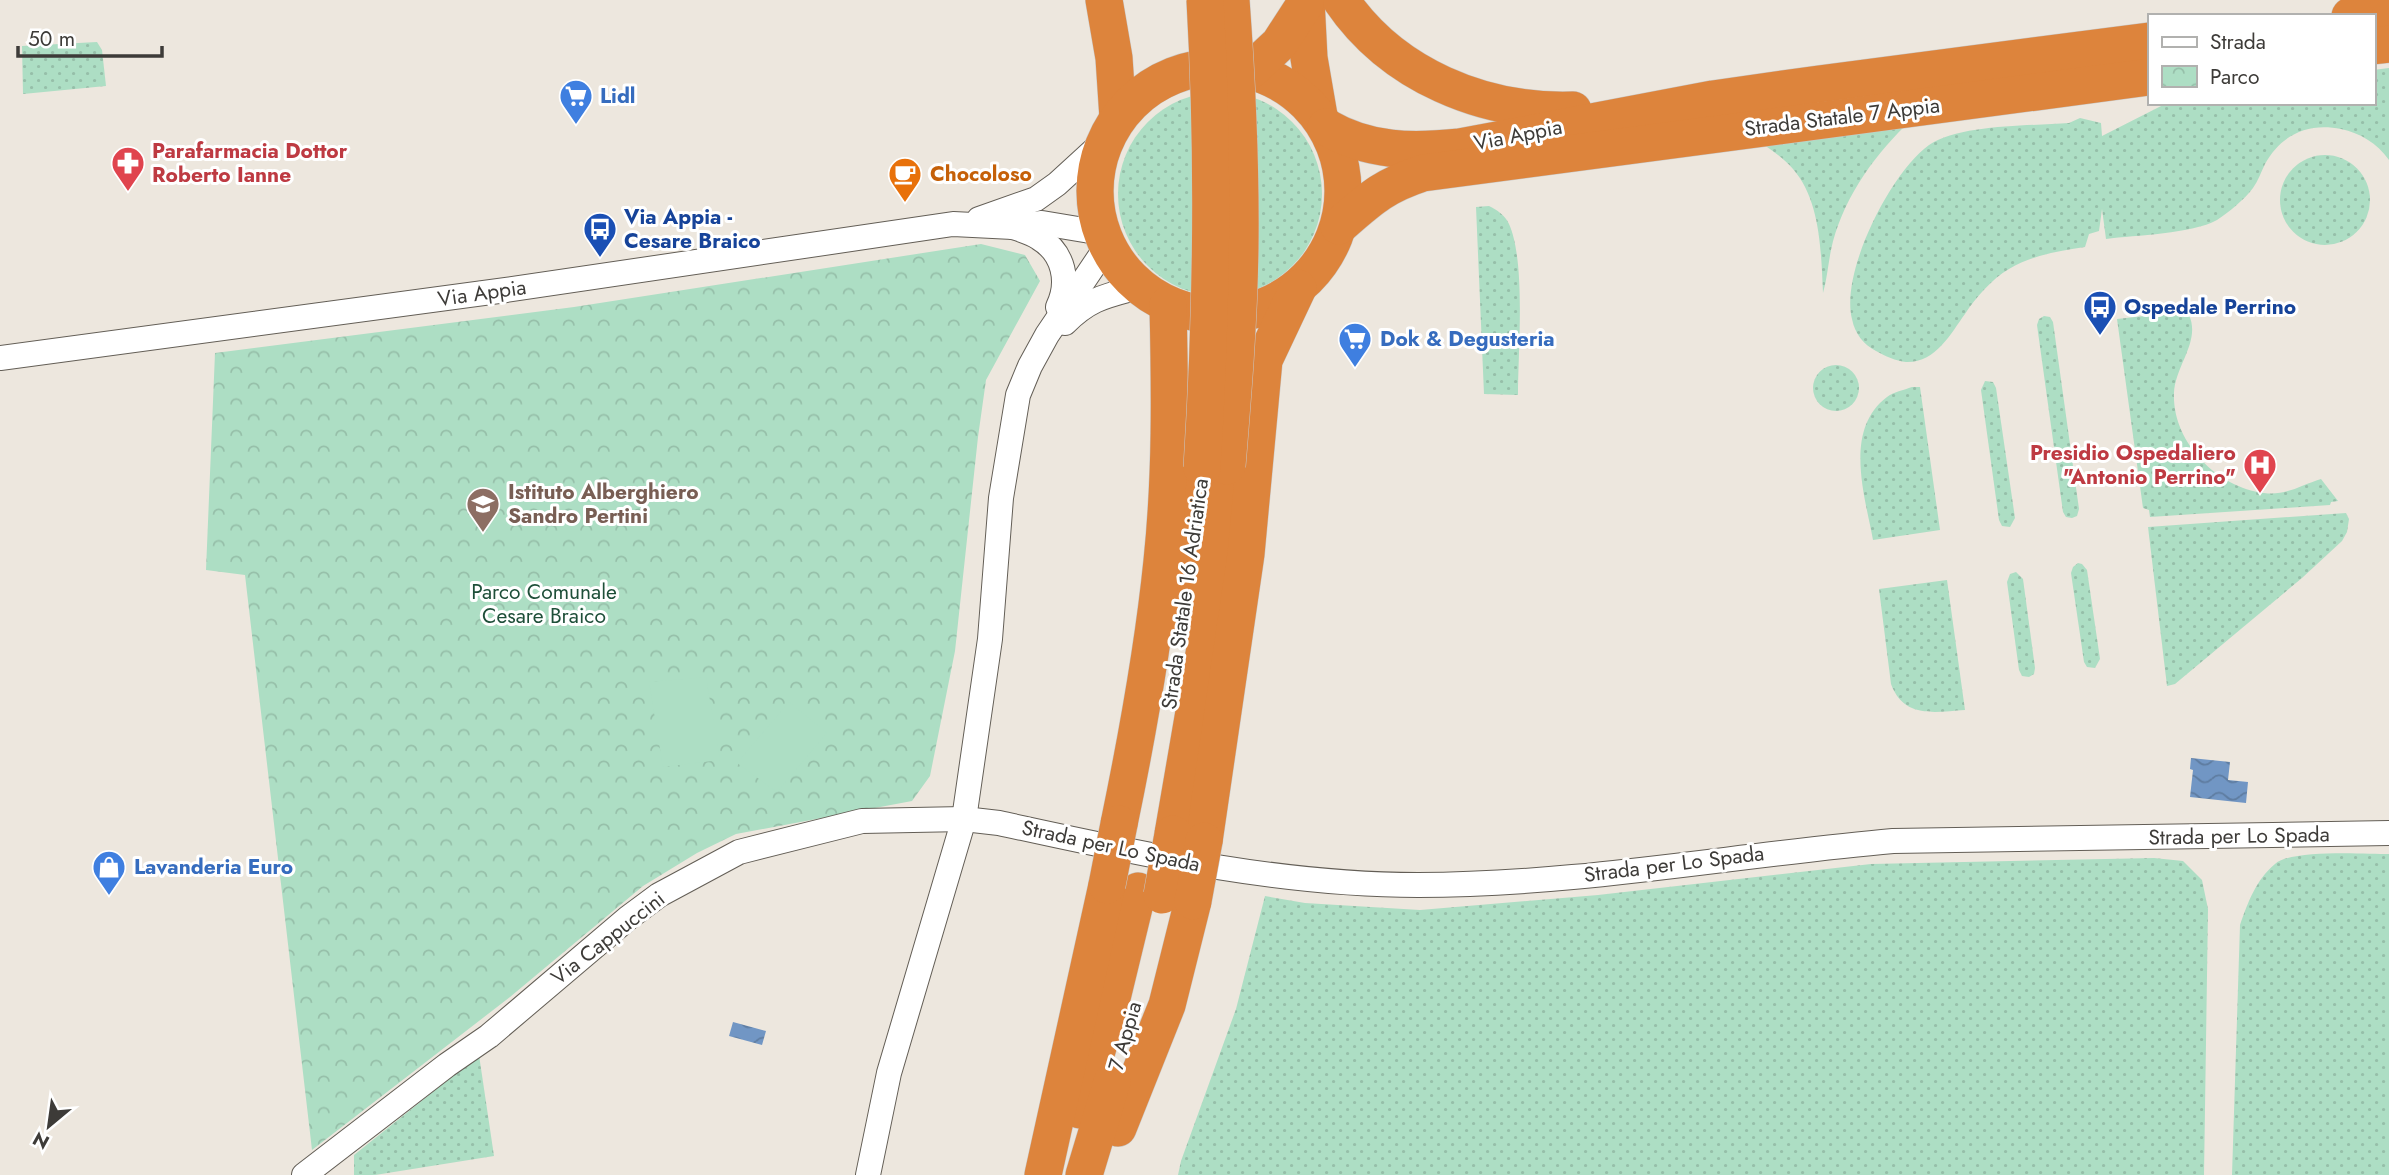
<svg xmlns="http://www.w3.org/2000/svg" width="2389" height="1175" viewBox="0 0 2389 1175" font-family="Jost,sans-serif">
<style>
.grass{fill:url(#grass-dots)}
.park{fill:url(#park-crowns)}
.pitch{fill:#addec4}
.water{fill:url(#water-waves)}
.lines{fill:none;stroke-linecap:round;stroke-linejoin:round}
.minor-casing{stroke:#635e56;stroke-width:26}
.highway-casing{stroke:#c9c8c7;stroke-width:38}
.minor{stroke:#fff;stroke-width:24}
.highway{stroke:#dd843c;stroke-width:37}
.highway-bridge-casing{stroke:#c9c8c7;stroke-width:38;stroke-linecap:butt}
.highway-bridge{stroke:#dd843c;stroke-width:37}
.labels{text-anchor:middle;stroke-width:6;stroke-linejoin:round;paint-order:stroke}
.shop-label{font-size:21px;font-weight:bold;fill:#366cbe;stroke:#fff;text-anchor:start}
.street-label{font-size:21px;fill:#3d3b38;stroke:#fff}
.health-label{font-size:21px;font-weight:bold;fill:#be3a42;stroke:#fff;text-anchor:start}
.food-label{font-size:21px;font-weight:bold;fill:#c56008;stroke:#fff;text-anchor:start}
.transit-label{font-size:21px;font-weight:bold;fill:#164399;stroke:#fff;text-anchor:start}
.education-label{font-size:21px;font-weight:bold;fill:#785e54;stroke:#fff;text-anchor:start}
.park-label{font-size:21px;fill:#1e4f39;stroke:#fff}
</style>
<defs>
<pattern id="grass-dots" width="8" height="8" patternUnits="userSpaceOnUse" patternTransform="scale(1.75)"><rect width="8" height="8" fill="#addec4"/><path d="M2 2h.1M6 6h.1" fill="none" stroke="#96bfa9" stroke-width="1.8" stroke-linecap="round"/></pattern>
<pattern id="park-crowns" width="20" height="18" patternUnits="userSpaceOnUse" patternTransform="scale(1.75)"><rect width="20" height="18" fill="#addec4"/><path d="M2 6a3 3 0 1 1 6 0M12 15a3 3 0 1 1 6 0" fill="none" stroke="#96bfa9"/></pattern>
<pattern id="water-waves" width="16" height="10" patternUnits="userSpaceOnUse" patternTransform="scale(1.75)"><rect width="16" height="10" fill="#7196c4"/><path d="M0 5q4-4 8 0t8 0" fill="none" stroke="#5e7ca0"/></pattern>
</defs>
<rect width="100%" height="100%" fill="#ede7de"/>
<g class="grass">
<path d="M97 42 102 50 106 86 23 94 22 46Z"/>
<path d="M2389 68V160C2377 143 2360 133 2341 129 2308 122 2281 135 2265 164 2261 172 2258 181 2253 188 2245 199 2228 213 2217 220 2192 234 2136 235 2106 239L2102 209 2099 231 2089 234 2085 247C2059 251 2033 255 2009 269 1992 279 1976 297 1965 314 1951 333 1936 363 1906 362 1896 361 1885 356 1876 351 1863 344 1855 334 1852 319 1840 272 1891 172 1929 145 1960 124 2031 126 2069 123L2080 118 2101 123 2102 136 2167 103H2373V70Z"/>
<circle cx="1220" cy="194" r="102"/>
<path d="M1905 126C1871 159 1841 203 1831 250 1828 265 1827 279 1823 293 1821 253 1821 201 1793 169 1784 158 1771 150 1760 142Z"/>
<circle cx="2325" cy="200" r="45"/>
<path d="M1489 206C1497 210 1505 215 1509 224 1526 262 1518 351 1518 395L1484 394 1476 207Z"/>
<path d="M2180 312 2189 315C2201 341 2175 366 2174 393 2172 442 2217 487 2264 493 2286 496 2301 485 2321 479L2338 501 2331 502 2330 505 2150 517 2149 510 2143 508 2117 319Z"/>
<path d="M2044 316 2050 317 2053 322 2079 509 2077 516 2072 518 2066 517 2063 512 2037 325 2039 319Z"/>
<circle cx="1836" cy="388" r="23"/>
<path d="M1985 381 1993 382 1996 388 2015 518 2010 527 2002 526 1999 520 1981 390Z"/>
<path d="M1912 387H1920L1940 530 1873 540C1865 496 1843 430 1887 397 1893 392 1904 390 1912 387Z"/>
<path d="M2346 513 2349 519 2347 532 2342 541 2302 578 2175 684 2167 686 2148 527Z"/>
<path d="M2078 563 2082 564 2087 570 2100 659 2095 668 2087 667 2084 662 2071 573 2073 567Z"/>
<path d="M2016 572 2023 579 2035 668 2034 674 2029 677 2022 676 2019 670 2007 582 2010 574Z"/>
<path d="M1947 580 1965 710C1935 712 1904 719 1891 684L1879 589Z"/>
<path d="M2389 854V1175H2232L2240 925C2248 902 2256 880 2275 864 2291 849 2365 854 2389 854Z"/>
<path d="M2154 858 2183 861 2202 880 2208 909 2204 1175H1178L1181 1161 1236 1009 1265 896 1305 903 1420 910 1598 895 1871 864Z"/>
<path d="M479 1055 494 1156 375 1175H354V1155Z"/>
</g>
<path class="park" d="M981 244 1025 255 1040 281 986 380 978 437 955 651 930 776 912 801 736 834 697 853 643 886 510 997 312 1150 245 575 206 570 215 353 574 307Z"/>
<g class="pitch">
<path d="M706 677 720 760 663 767 649 682Z"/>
<path d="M789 702 827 733 777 792 737 763Z"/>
</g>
<g class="water">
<path d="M2191 758 2230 762 2228 780 2248 782 2246 803 2190 797 2193 770 2190 769Z"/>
<path d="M733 1022 766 1031 762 1045 729 1036Z"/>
</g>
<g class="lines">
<defs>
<g id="minor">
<path d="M979 219 1036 199 1057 184 1104 141"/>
<path d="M1013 227C1022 230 1032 233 1039 238 1064 253 1070 282 1058 307"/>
<path d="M1065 323C1090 298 1106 296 1139 287"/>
<path d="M0 358 506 290 953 224 1013 227 1042 223 1102 233"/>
<path d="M304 1175 447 1065 489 1036 628 918 659 895 739 852 862 821 964 819 999 823C1137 853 1275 885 1418 885 1577 885 1734 855 1893 841L2389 833"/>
<path d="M868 1175 889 1073 964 819 990 639 1001 498 1018 395 1030 366 1047 335 1107 246"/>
</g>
<g id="highway">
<path d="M1104 0 1114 58 1118 118"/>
<path d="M1306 0 1309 58 1319 116"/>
<path d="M1341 0C1392 75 1483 113 1573 110"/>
<path d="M2350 16 2389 11"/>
<path d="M2373 46 2389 44"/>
<circle cx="1219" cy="191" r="124"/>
<path d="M1251 70 1279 44 1305 4"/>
<path d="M1326 127C1369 152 1412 152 1460 147L1713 99 1819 84 2149 41"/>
<path d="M1339 226C1370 199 1383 186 1423 173L2149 77"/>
<path d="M1184 619 1200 479"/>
<path d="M1119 824C1137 737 1153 650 1162 561 1171 476 1170 390 1168 305"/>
<path d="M1173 834 1205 648 1227 466"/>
<path d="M1204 841 1246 554 1264 360 1298 288"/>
<path d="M1080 1110 1112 998 1138 891"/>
<path d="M1118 1128 1167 1005 1193 901"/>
<path d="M1043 1175 1107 885"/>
<path d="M1084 1175 1112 1082"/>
</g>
</defs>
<use href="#minor" class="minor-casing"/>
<use href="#highway" class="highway-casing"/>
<use href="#minor" class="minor"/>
<use href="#highway" class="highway"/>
<defs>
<g id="highway-bridge">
<path d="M1227 466C1233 393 1239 320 1240 247 1241 164 1237 82 1231 0"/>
<path d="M1202 468C1212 311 1214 156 1205 0"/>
<path d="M1107 885 1119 824"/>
<path d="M1162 895 1173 834"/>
<path d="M1193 901 1204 841"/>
</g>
</defs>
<use href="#highway-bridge" class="highway-bridge-casing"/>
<use href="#highway-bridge" class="highway-bridge"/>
</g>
<defs>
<symbol id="supermarket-pin" viewBox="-11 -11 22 30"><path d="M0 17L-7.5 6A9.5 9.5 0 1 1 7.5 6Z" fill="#3f7fe0" stroke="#fff"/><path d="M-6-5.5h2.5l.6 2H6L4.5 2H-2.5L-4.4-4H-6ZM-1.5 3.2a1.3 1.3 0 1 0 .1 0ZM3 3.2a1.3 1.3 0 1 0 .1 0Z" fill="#fff"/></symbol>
<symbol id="pharmacy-pin" viewBox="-11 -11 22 30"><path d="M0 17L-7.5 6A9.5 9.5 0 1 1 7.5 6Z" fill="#e0444e" stroke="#fff"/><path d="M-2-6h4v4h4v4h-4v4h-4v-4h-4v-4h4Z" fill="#fff"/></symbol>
<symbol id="cafe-pin" viewBox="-11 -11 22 30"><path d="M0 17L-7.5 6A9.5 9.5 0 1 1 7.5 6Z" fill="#e8710a" stroke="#fff"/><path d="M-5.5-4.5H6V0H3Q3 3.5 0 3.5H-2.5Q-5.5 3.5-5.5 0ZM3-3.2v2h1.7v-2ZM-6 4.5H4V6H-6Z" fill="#fff"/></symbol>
<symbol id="bus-pin" viewBox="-11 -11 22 30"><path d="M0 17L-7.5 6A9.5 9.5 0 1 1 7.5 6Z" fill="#1a4fb4" stroke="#fff"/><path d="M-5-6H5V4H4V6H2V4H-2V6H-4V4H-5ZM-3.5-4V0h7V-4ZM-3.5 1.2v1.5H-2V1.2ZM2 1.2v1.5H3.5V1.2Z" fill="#fff"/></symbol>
<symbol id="hospital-pin" viewBox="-11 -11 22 30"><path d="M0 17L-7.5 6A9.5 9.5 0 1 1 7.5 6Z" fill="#e0444e" stroke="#fff"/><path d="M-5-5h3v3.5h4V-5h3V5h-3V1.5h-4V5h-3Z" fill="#fff"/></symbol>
<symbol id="school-pin" viewBox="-11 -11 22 30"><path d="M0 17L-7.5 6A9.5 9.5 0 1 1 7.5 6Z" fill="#8d6e63" stroke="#fff"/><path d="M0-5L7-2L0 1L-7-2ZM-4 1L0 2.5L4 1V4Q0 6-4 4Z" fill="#fff"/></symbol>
<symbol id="shop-pin" viewBox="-11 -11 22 30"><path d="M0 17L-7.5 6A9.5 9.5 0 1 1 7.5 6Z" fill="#3f7fe0" stroke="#fff"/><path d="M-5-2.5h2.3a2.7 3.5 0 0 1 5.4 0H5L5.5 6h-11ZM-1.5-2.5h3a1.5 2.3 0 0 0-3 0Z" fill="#fff"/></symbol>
</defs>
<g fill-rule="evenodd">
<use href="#supermarket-pin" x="557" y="77" width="38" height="52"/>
<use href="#pharmacy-pin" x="109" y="144" width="38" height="52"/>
<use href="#cafe-pin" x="886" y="155" width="38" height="52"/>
<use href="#bus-pin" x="581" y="210" width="38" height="52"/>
<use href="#bus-pin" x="2081" y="288" width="38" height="52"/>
<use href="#supermarket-pin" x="1336" y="320" width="38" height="52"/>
<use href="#hospital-pin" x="2241" y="446" width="38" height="52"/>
<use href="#school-pin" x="464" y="485" width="38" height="52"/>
<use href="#shop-pin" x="90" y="848" width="38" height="52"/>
</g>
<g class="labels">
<g class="shop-label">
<text x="600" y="103">Lidl</text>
<text x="1380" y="346">Dok &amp; Degusteria</text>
<text x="134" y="874">Lavanderia Euro</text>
</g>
<g class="street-label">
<text transform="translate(1842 117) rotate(-7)" y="7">Strada Statale 7 Appia</text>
<text transform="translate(1518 135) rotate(-11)" y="7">Via Appia</text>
<text transform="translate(482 293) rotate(-8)" y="7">Via Appia</text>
<text transform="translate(1185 594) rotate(-82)" y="7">Strada Statale 16 Adriatica</text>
<text transform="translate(2239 836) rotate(-1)" y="7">Strada per Lo Spada</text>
<text transform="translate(1111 846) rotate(12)" y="7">Strada per Lo Spada</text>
<text transform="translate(1674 864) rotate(-7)" y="7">Strada per Lo Spada</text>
<text transform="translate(608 938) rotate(-38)" y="7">Via Cappuccini</text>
<text transform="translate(1125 1036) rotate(-74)" y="7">7 Appia</text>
</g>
<g class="health-label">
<text x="152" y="158">Parafarmacia Dottor<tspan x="152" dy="24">Roberto Ianne</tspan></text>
<text x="2236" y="460" text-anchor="end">Presidio Ospedaliero<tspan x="2236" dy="24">"Antonio Perrino"</tspan></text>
</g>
<g class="food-label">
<text x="930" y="181">Chocoloso</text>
</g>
<g class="transit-label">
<text x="624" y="224">Via Appia -<tspan x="624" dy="24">Cesare Braico</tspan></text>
<text x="2124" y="314">Ospedale Perrino</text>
</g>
<g class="education-label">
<text x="508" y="499">Istituto Alberghiero<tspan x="508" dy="24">Sandro Pertini</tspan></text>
</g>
<g class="park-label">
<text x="544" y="599">Parco Comunale<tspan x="544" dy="24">Cesare Braico</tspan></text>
</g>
</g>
<rect x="2148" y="14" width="228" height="91" fill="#ffffff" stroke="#b1b1af" stroke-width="2"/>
<rect x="2162" y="37" width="35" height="10" fill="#ffffff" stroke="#b1b1af" stroke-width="2"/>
<text x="2210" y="49" font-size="21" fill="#3d3b38">Strada</text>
<rect x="2162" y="66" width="35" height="21" fill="url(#park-crowns)" stroke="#b1b1af" stroke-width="2"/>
<text x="2210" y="84" font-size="21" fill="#3d3b38">Parco</text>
<g transform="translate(49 1126) rotate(209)" stroke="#ffffff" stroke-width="5" paint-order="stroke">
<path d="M0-5L12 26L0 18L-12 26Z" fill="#3d3b38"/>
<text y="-10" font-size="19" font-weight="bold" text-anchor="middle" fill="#3d3b38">N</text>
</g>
<path d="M18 46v10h144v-10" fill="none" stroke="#3d3b38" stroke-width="3.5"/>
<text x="28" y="46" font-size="21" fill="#3d3b38" stroke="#ffffff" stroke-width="5" paint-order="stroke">50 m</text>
</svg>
